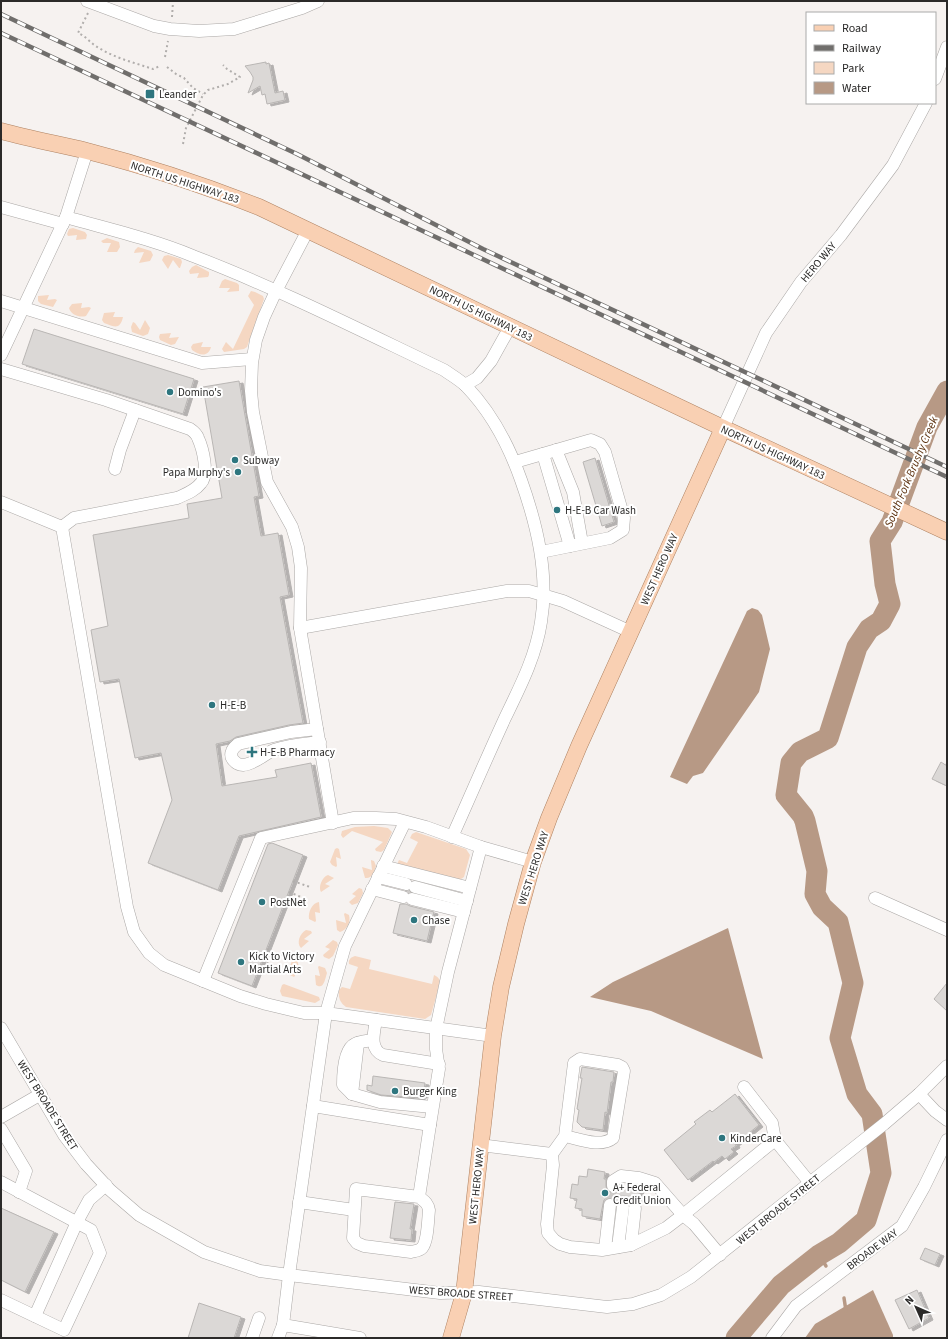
<svg xmlns="http://www.w3.org/2000/svg" width="948" height="1339" viewBox="0 0 948 1339" font-family="'Source Sans 3',sans-serif">
<style>
.green{fill:#f5d7c2}
.water{fill:#b79985}
.lines{fill:none;stroke-linecap:round;stroke-linejoin:round}
.stream{stroke:#b79985;stroke-width:3.5}
.river{stroke:#b79985;stroke-width:21}
.building{fill:#dbd8d6;stroke:#b9b6b4;filter:url(#shadow)}
.minor-tunnel{stroke:#cdcac8;stroke-width:12;stroke-dasharray:12 6;stroke-linecap:butt}
.minor-casing{stroke:#aba8a6;stroke-width:13}
.major-casing{stroke:#ae8262;stroke-width:17}
.path{stroke:#b1aeac;stroke-width:2;stroke-dasharray:2 3;stroke-linecap:butt}
.minor{stroke:#fff;stroke-width:12}
.major{stroke:#f9d0b3;stroke-width:16}
.rail-casing{stroke:#706e6c;stroke-width:4.5}
.rail{stroke:#fff;stroke-width:3;stroke-dasharray:9;stroke-linecap:butt}
.poi-dot{fill:#2e767f;stroke:#fff;stroke-width:1.5}
.labels{text-anchor:middle;stroke-width:4;stroke-linejoin:round;paint-order:stroke}
.poi-label{font-size:11px;fill:#2b2a29;stroke:#fff;text-anchor:start}
.street-label{font-size:11px;fill:#2b2a29;stroke:#fff}
.water-label{font-size:12px;font-style:italic;fill:#5b310f;stroke:#fff}
</style>
<defs>
<filter id="shadow"><feDropShadow dx="4" dy="2" stdDeviation="0" flood-color="#0004"/></filter>
</defs>
<rect width="100%" height="100%" fill="#f6f2f0"/>
<g class="green">
<path d="M73 228 85 232 87 235 86 239 76 240 77 235 68 236 67 234 69 229Z"/>
<path d="M107 238 119 242 120 247 117 252H107L111 243H103L101 241Z"/>
<path d="M138 247 151 251 153 255 150 261 139 263 144 252 134 253 135 250Z"/>
<path d="M168 255 181 259 182 262 180 268H179L173 260 168 269 162 260 164 256Z"/>
<path d="M196 265 209 272V275L208 277 197 278 199 273 190 274 189 271 192 267Z"/>
<path d="M225 279 237 283 239 285V291L227 292 230 288H219L222 281Z"/>
<path d="M251 291 255 292 263 296 264 299 247 347 244 349 224 352 222 349 226 342 233 349 254 305 248 296Z"/>
<path d="M49 295 47 300 55 299 57 300 53 307 41 304 38 301V296Z"/>
<path d="M82 303 81 308 89 307 91 308 86 316C80 318 71 315 69 308L72 304Z"/>
<path d="M115 312 113 317H123C120 330 115 327 104 323L102 320 104 313Z"/>
<path d="M145 320 150 328 148 334 143 336 132 332 131 327 133 322 135 323 140 330Z"/>
<path d="M171 333 169 338 179 337 175 344 171 345 160 340 159 337 160 334Z"/>
<path d="M203 342 201 347H211C208 358 199 355 192 350L191 347 193 344Z"/>
<path d="M374 826 388 828 392 832 384 850 381 852 376 851 375 849 383 842 352 831 343 838 341 835 342 831 355 827Z"/>
<path d="M416 832 466 849 470 855 464 877 458 881 397 864 399 860 407 863 418 842 410 838 412 834Z"/>
<path d="M337 848 339 849 341 859 336 857 337 866 336 867 332 865 330 862 335 849Z"/>
<path d="M371 860 374 861 376 866C374 872 372 879 365 878L362 867 372 870 371 861Z"/>
<path d="M328 875 334 878 325 884 330 886 321 892C318 887 322 877 328 875Z"/>
<path d="M359 888 362 889 363 893 358 903 352 905 349 902 356 896 352 894Z"/>
<path d="M319 902 320 913 315 912 316 921 315 922 309 919C308 912 312 903 319 902Z"/>
<path d="M345 913 349 915C351 922 347 930 340 932L337 930 336 920 346 923 344 914Z"/>
<path d="M306 930 311 931 312 933 304 939 309 941 301 948C296 943 300 933 306 930Z"/>
<path d="M333 940 337 942 338 945 333 956 329 959 324 957 323 955 330 949 325 947Z"/>
<path d="M355 956 371 960 369 969 432 984 434 975C438 977 440 979 440 983L431 1015 425 1019 346 1007C340 1003 338 997 339 990L342 987 350 989 358 967 349 964C348 960 351 957 355 956Z"/>
<path d="M293 958H297L299 968 294 966 295 976 294 977 290 975 288 972Z"/>
<path d="M319 966 325 968 327 973C325 979 324 990 316 985L315 975 320 976 318 967Z"/>
<path d="M284 984 319 997 320 1000 315 1003 282 996 280 991 282 985Z"/>
</g>
<g class="water">
<path d="M752 608 758 610 762 615 770 649 759 692 703 773 693 776 687 784 670 777 747 611Z"/>
<path d="M728 928 763 1059 651 1011 590 997 613 982Z"/>
<path d="M873 1290 893 1335V1338H805L815 1324Z"/>
</g>
<g class="lines">
<g class="stream">
<path d="M819 1255 826 1266"/>
<path d="M844 1298 846 1311"/>
</g>
<path class="river" d="M736 1338 781 1285 819 1255 839 1243 866 1220 881 1173 872 1114 857 1094 840 1038 853 983 838 922 822 907 815 894 817 871 805 821 803 816 786 795 791 763 800 752 828 738 857 647 869 629 881 621 890 604 885 584 880 541 892 522 927 427 947 391"/>
</g>
<g class="building">
<path d="M266 62V64L269 63 275 93 283 91 285 100 267 104 265 94 262 95 260 86 248 93 253 80V77L250 72 245 66Z"/>
<path d="M34 329 194 379 183 414 22 364Z"/>
<path d="M239 381 259 496 254 497 261 536 278 533 289 595 280 597 303 723 289 725 236 737 230 741 216 744 222 786 277 777 275 770 311 763 321 817 239 836 218 890 148 863 172 800 161 753 135 758 119 679 100 682 91 630 108 626 93 535 189 518 187 504 222 498 203 387Z"/>
<path d="M595 458 614 522 602 526 583 462Z"/>
<path d="M941 762 947 766V786L932 779Z"/>
<path d="M272 843 303 855 252 986 218 973 268 844Z"/>
<path d="M400 904H406L410 906 434 912 427 941 393 933Z"/>
<path d="M947 983V1011L934 999Z"/>
<path d="M582 1067 614 1072 613 1082H611L607 1113 605 1112 603 1130 582 1127 577 1122 579 1110 577 1109 582 1078H580Z"/>
<path d="M373 1076 425 1083 423 1096H421V1098L381 1095 367 1090V1085L372 1086Z"/>
<path d="M735 1094 759 1125 739 1141 735 1144 736 1146 731 1149 734 1152 725 1159 722 1156 714 1162 713 1161 688 1180 664 1150 696 1124 694 1122 710 1110 712 1112Z"/>
<path d="M588 1169 605 1172 604 1179H606V1186L607 1190 610 1193H616L620 1187 640 1189 638 1201H632L629 1203 624 1200 617 1203 614 1199 607 1198 604 1200 603 1204 600 1219 582 1216V1209L575 1208 577 1199 570 1198 572 1184 578 1185 579 1176 587 1177Z"/>
<path d="M395 1202 414 1204 410 1229H412L411 1240 390 1238Z"/>
<path d="M1 1208 54 1232 25 1292 1 1280Z"/>
<path d="M925 1248 940 1254 935 1265 920 1259Z"/>
<path d="M917 1290 929 1318 909 1329 895 1300Z"/>
<path d="M199 1303 241 1317 234 1338H188Z"/>
</g>
<g class="lines">
<g class="minor-tunnel">
<path d="M405 891 413 893"/>
<path d="M610 1205 613 1186"/>
<path d="M623 1207 625 1187"/>
<path d="M635 1208 637 1189"/>
</g>
<defs>
<g id="minor">
<path d="M87 1 154 26 170 29 199 31 234 29 302 8 318 1"/>
<path d="M935 79 947 47"/>
<path d="M1 207 63 224"/>
<path d="M66 217C108 229 152 239 193 256 279 289 362 331 444 370 451 375 460 380 466 386 491 412 509 446 521 480 537 525 549 574 541 622 536 656 520 687 505 718 487 757 470 797 452 837"/>
<path d="M308 230 276 291 264 317 256 340 252 363 251 391 253 412 267 482 292 527 298 547 301 568 300 628 333 823"/>
<path d="M1 301 202 363 252 359"/>
<path d="M1 355 66 217 87 151"/>
<path d="M1 369 106 400 190 429C193 431 197 435 198 438 203 449 209 474 201 483 195 491 186 494 177 498L74 518 62 527"/>
<path d="M465 385 477 378 491 361 510 327"/>
<path d="M723 428 766 333 801 282 841 235 893 165 926 103"/>
<path d="M556 450 573 492 582 543"/>
<path d="M543 454 570 546"/>
<path d="M515 462 591 440 600 444 605 452 624 518 623 530 610 538 541 552"/>
<path d="M115 469 120 450 135 410"/>
<path d="M1 502 62 527 127 907 134 932 149 953 164 965 240 996 266 1004 304 1013H326L289 1275 283 1325 360 1338"/>
<path d="M300 628 507 591H529L563 601 631 632"/>
<path d="M317 729 291 732 238 744C236 746 233 748 232 751 229 758 236 765 243 765 255 764 264 754 274 750 289 745 304 744 320 742"/>
<path d="M405 822 345 946 326 1013 493 1036"/>
<path d="M383 866 470 888"/>
<path d="M378 877 406 884"/>
<path d="M415 887 467 901"/>
<path d="M372 889 403 897"/>
<path d="M875 898 947 930"/>
<path d="M412 899 464 912"/>
<path d="M203 981 261 838 353 818H376L396 819 426 827 481 847 533 862"/>
<path d="M376 1020C374 1033 369 1049 383 1055L439 1064"/>
<path d="M1 1028 64 1135 86 1164 110 1190 139 1215 204 1252 260 1271 289 1275 440 1293 479 1292 607 1307 633 1304 661 1295 691 1277 884 1124 919 1094 947 1066"/>
<path d="M373 1040C368 1041 360 1041 355 1044 344 1049 343 1075 343 1085L352 1094 380 1102 432 1107"/>
<path d="M744 1087 772 1123 775 1140 810 1183"/>
<path d="M352 1094 358 1043"/>
<path d="M919 1094 935 1111 947 1120"/>
<path d="M313 1106 430 1125 439 1069 436 1049V1029L448 972 481 847"/>
<path d="M1 1117 41 1094"/>
<path d="M1 1129 26 1171 19 1192"/>
<path d="M480 1145 552 1154 553 1165 547 1224 548 1233 554 1240 560 1244 570 1247 602 1250 631 1245 666 1228 683 1215 694 1224 720 1255"/>
<path d="M552 1154 565 1136 574 1063 580 1059 618 1065 622 1067 624 1071 613 1138C601 1148 579 1139 565 1136"/>
<path d="M1 1182 91 1230 100 1253 64 1330 1 1300"/>
<path d="M613 1186V1181L621 1176 639 1178 655 1183 683 1215 775 1140"/>
<path d="M419 1197 356 1189 353 1238 357 1243 364 1246 411 1252C415 1251 419 1251 422 1248 428 1241 428 1219 429 1210 428 1203 424 1201 419 1197L430 1125"/>
<path d="M299 1202 354 1210"/>
<path d="M631 1245 635 1208"/>
<path d="M618 1247 623 1207"/>
<path d="M605 1249 610 1205"/>
<path d="M35 1316 77 1222 89 1200 106 1185"/>
<path d="M252 1338 259 1318"/>
<path d="M278 1338 283 1325"/>
<path d="M772 1338 796 1306 902 1226 924 1187 947 1140"/>
</g>
<g id="major">
<path d="M1 131C30 139 58 144 87 151 146 166 203 185 259 207L723 428 947 532"/>
<path d="M451 1338 464 1293 493 1036 501 987 516 924 533 862 549 818 579 746 723 428"/>
</g>
</defs>
<use href="#minor" class="minor-casing"/>
<use href="#major" class="major-casing"/>
<g class="path">
<path d="M46 1H47"/>
<path d="M88 13 78 33C86 36 91 44 99 48 115 58 135 63 153 69L160 66"/>
<path d="M172 17 173 2"/>
<path d="M165 57 168 41"/>
<path d="M167 67 176 74 184 78 193 88 203 94"/>
<path d="M183 144 186 128 203 95 208 90 228 84 240 77 227 69 223 65"/>
<path d="M293 881 310 887"/>
<path d="M289 892 306 899"/>
<path d="M267 949 284 956"/>
<path d="M262 961 279 968"/>
</g>
<use href="#minor" class="minor"/>
<use href="#major" class="major"/>
<defs>
<g id="rail">
<path d="M1 14 297 154 483 249 947 467"/>
<path d="M1 33 947 477"/>
</g>
</defs>
<use href="#rail" class="rail-casing"/>
<use href="#rail" class="rail"/>
</g>
<g class="poi-dot">
<rect x="145" y="89" width="10" height="10" rx="2"/>
<circle cx="170" cy="392" r="4"/>
<circle cx="235" cy="460" r="4"/>
<circle cx="238" cy="472" r="4"/>
<circle cx="557" cy="510" r="4"/>
<circle cx="212" cy="705" r="4"/>
<path d="M250 746h4v4h4v4h-4v4h-4v-4h-4v-4h4z"/>
<circle cx="262" cy="902" r="4"/>
<circle cx="414" cy="920" r="4"/>
<circle cx="241" cy="962" r="4"/>
<circle cx="395" cy="1091" r="4"/>
<circle cx="722" cy="1138" r="4"/>
<circle cx="605" cy="1193" r="4"/>
</g>
<g class="labels">
<g class="poi-label">
<text x="159" y="98">Leander</text>
<text x="178" y="396">Domino's</text>
<text x="243" y="464">Subway</text>
<text x="230" y="476" text-anchor="end">Papa Murphy's</text>
<text x="565" y="514">H-E-B Car Wash</text>
<text x="220" y="709">H-E-B</text>
<text x="260" y="756">H-E-B Pharmacy</text>
<text x="270" y="906">PostNet</text>
<text x="422" y="924">Chase</text>
<text x="249" y="960">Kick to Victory<tspan x="249" dy="13">Martial Arts</tspan></text>
<text x="403" y="1095">Burger King</text>
<text x="730" y="1142">KinderCare</text>
<text x="613" y="1191">A+ Federal<tspan x="613" dy="13">Credit Union</tspan></text>
</g>
<g class="street-label">
<text transform="translate(185 182) rotate(18)" y="4">NORTH US HIGHWAY 183</text>
<text transform="translate(818 262) rotate(-50)" y="4">HERO WAY</text>
<text transform="translate(481 313) rotate(26)" y="4">NORTH US HIGHWAY 183</text>
<text transform="translate(773 452) rotate(25)" y="4">NORTH US HIGHWAY 183</text>
<text transform="translate(659 569) rotate(-66)" y="4">WEST HERO WAY</text>
<text transform="translate(533 868) rotate(-72)" y="4">WEST HERO WAY</text>
<text transform="translate(48 1105) rotate(58)" y="4">WEST BROADE STREET</text>
<text transform="translate(476 1186) rotate(-84)" y="4">WEST HERO WAY</text>
<text transform="translate(778 1209) rotate(-39)" y="4">WEST BROADE STREET</text>
<text transform="translate(872 1249) rotate(-37)" y="4">BROADE WAY</text>
<text transform="translate(461 1293) rotate(4)" y="4">WEST BROADE STREET</text>
</g>
<g class="water-label">
<text transform="translate(911 472) rotate(-67)" y="4">South Fork Brushy Creek</text>
</g>
</g>
<rect width="948" height="1339" fill="none" stroke="#2b2a29" stroke-width="4"/>
<rect x="806" y="12" width="130" height="92" fill="#ffffff" stroke="#aaaaa9"/>
<rect x="814" y="25" width="20" height="6" fill="#f9d0b3" stroke="#aaaaa9"/>
<text x="842" y="32" font-size="12" fill="#2b2a29">Road</text>
<rect x="814" y="45" width="20" height="6" fill="#706e6c" stroke="#aaaaa9"/>
<text x="842" y="52" font-size="12" fill="#2b2a29">Railway</text>
<rect x="814" y="62" width="20" height="12" fill="#f5d7c2" stroke="#aaaaa9"/>
<text x="842" y="72" font-size="12" fill="#2b2a29">Park</text>
<rect x="814" y="82" width="20" height="12" fill="#b79985" stroke="#aaaaa9"/>
<text x="842" y="92" font-size="12" fill="#2b2a29">Water</text>
<g transform="translate(916 1307) rotate(315)" stroke="#ffffff" stroke-width="3" paint-order="stroke">
<path d="M0-3L7 15L0 10L-7 15Z" fill="#2b2a29"/>
<text y="-6" font-size="11" font-weight="bold" text-anchor="middle" fill="#2b2a29">N</text>
</g>
</svg>
